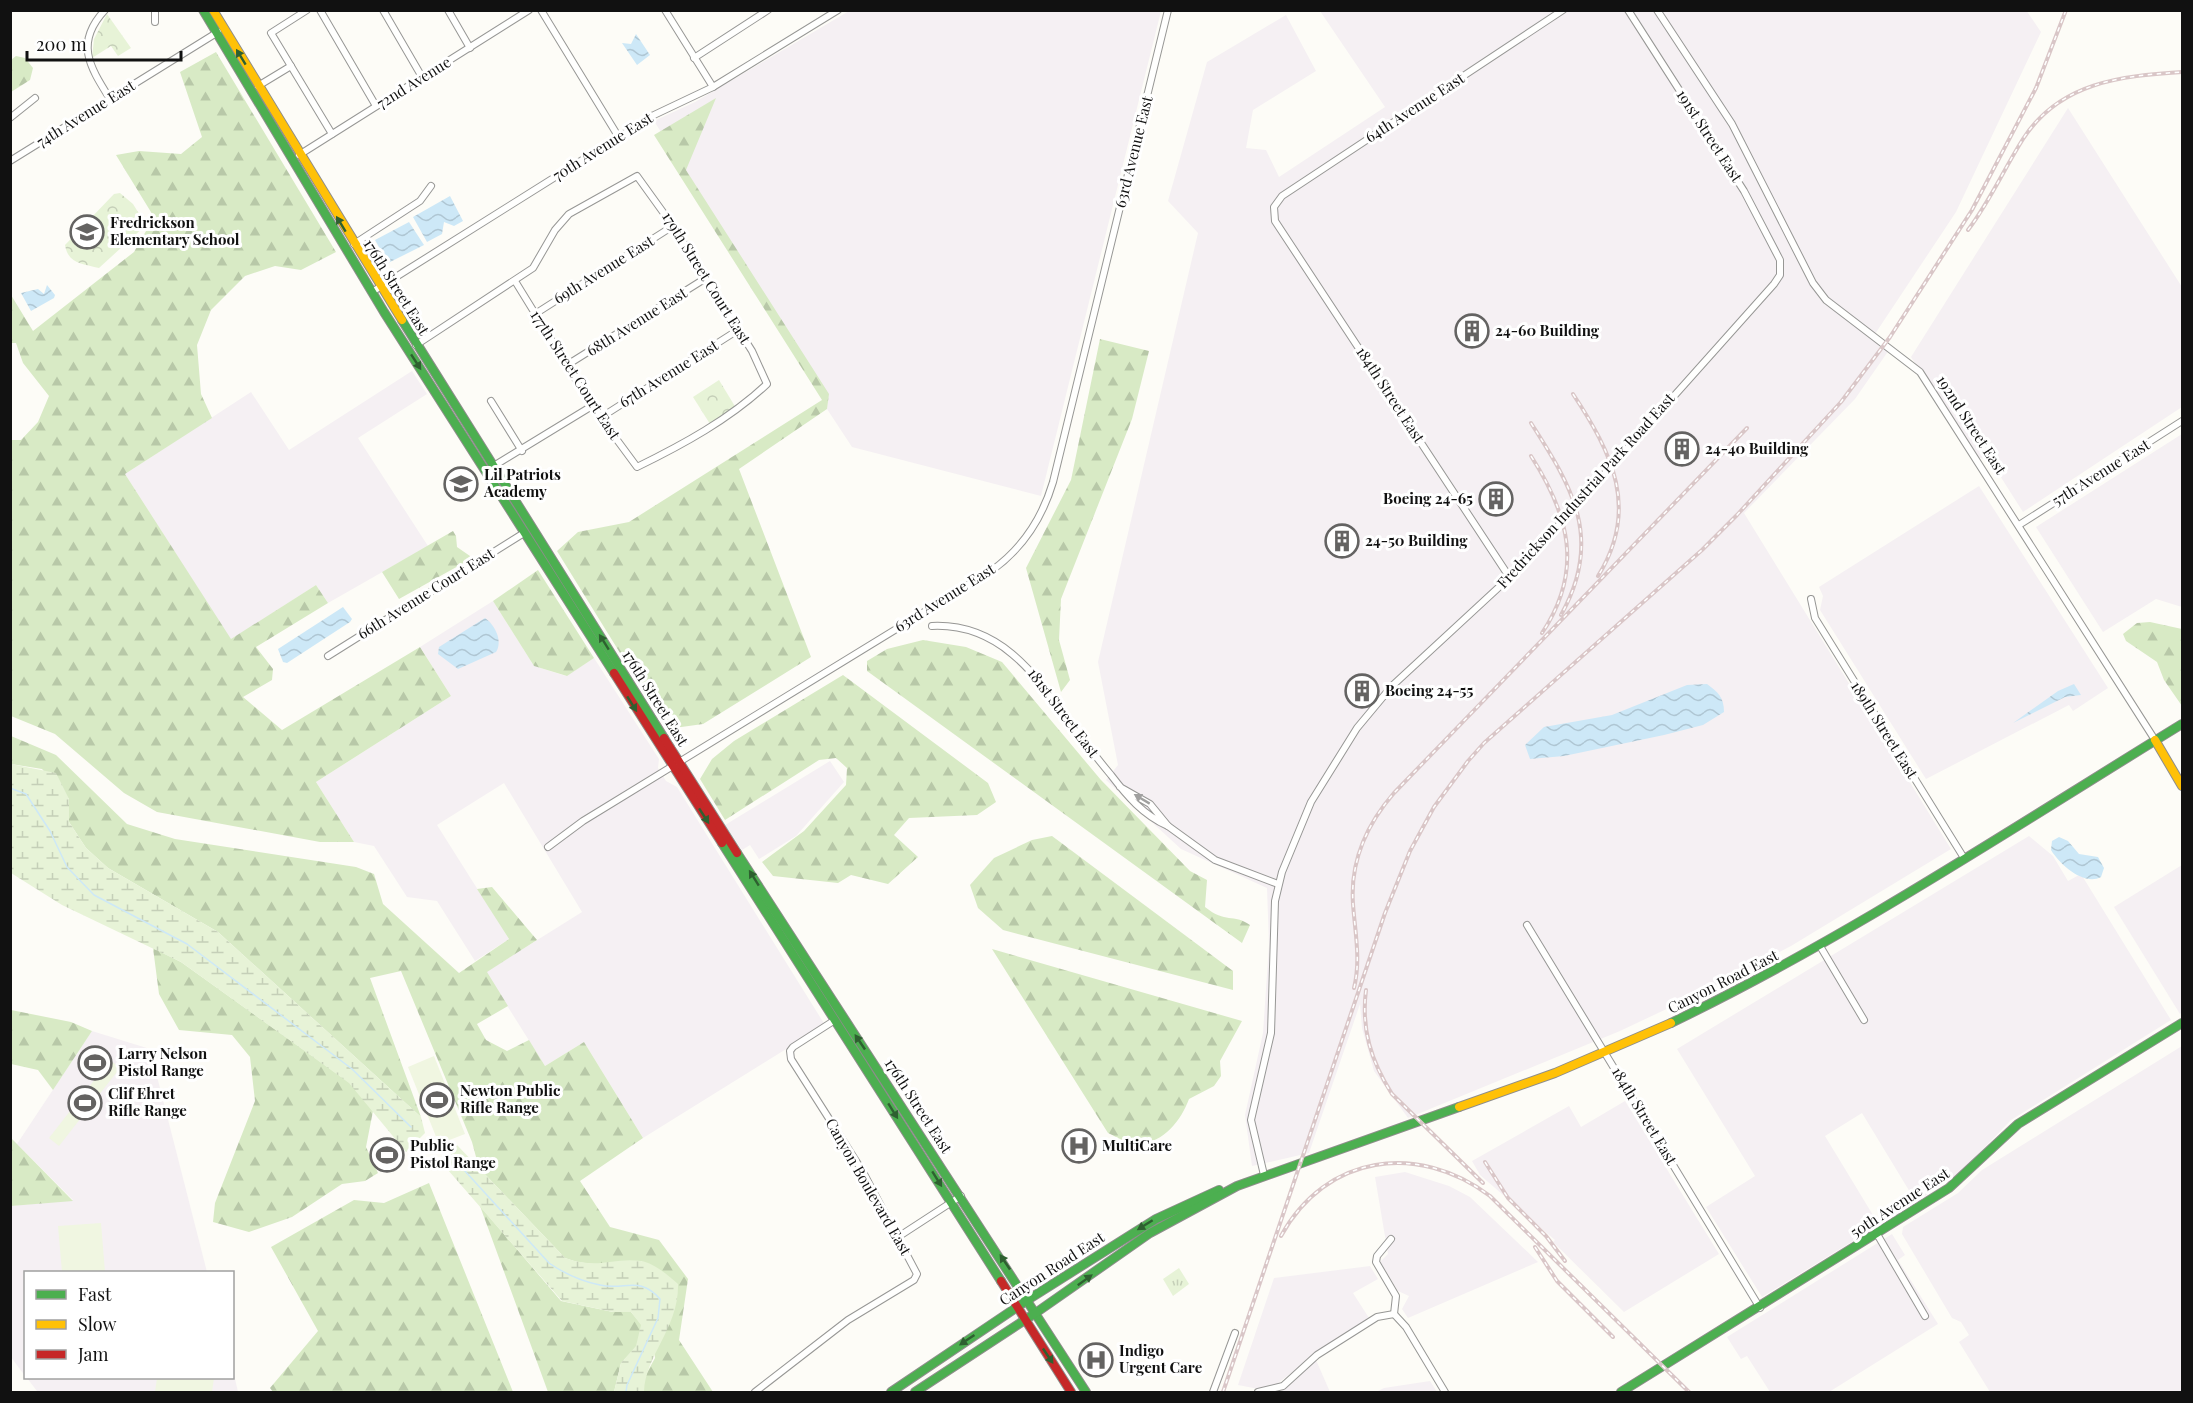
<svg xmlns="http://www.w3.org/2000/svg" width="2193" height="1403" viewBox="0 0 2193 1403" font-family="'Playfair Display',serif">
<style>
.industrial{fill:#f5f0f3}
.grass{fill:url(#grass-tufts)}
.forest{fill:url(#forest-firs)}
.wetland{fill:url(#wetland-marsh)}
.park{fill:url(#park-crowns)}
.pitch{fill:#f0f6e1}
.water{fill:url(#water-waves)}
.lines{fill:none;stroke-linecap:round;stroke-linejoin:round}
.stream{stroke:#cde8f7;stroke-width:1.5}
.street-casing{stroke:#979795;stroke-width:8}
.fast-casing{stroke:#8e8d8b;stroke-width:10}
.slow-casing{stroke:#8e8d8b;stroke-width:10}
.jam-casing{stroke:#8e8d8b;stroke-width:10}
.street{stroke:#fffffe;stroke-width:6}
.fast{stroke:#4caf50;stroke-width:8}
.slow{stroke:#ffc107;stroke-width:8}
.jam{stroke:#c62828;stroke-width:8}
.rail-casing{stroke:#d9c6c7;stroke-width:4}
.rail{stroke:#fff;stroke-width:1.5;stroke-dasharray:4.5;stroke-linecap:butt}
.oneway{fill:#2e6030}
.oneway2{fill:#a0a09f}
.labels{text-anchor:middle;stroke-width:6;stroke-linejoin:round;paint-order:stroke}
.street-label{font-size:15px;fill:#111;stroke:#fff}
.poi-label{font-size:15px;font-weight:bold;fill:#111;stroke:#fff;text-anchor:start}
</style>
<defs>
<pattern id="grass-tufts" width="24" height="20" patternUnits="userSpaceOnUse" patternTransform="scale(1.5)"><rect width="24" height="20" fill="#e7f3d7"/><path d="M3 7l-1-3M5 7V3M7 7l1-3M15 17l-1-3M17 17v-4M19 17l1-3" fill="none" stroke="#c5cfb8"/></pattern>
<pattern id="forest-firs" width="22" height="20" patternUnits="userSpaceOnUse" patternTransform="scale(1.5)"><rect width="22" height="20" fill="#d8eac5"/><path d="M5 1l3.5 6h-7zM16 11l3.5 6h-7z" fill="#b8c8a8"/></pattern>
<pattern id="wetland-marsh" width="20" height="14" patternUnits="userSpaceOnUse" patternTransform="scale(1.5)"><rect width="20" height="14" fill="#e7f3d7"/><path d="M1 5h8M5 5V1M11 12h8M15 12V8" fill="none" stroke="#c5cfb8"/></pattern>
<pattern id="park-crowns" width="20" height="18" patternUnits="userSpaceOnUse" patternTransform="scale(1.5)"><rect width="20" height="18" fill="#e7f3d7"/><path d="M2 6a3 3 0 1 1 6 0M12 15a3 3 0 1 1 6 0" fill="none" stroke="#c5cfb8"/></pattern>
<pattern id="water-waves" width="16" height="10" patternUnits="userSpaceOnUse" patternTransform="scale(1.5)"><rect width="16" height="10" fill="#cde8f7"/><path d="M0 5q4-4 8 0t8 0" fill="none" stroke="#afc6d3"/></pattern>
</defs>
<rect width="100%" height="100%" fill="#fdfcf7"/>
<g class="industrial">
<path d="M2026 10 2041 32 1956 212 1873 337 1889 350 1855 399 1744 513 1951 849 1791 946 1711 988 1620 1031 1408 1118 1374 1071 1362 1028 1360 1004 1309 1153 1252 1166 1245 1115 1263 1033 1269 945 1267 888 1181 849 1106 780 1118 765 1098 662 1198 233 1168 201 1207 62 1286 15 1316 71 1253 110 1246 148 1266 150 1279 177 1385 107 1320 11Z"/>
<path d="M849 11H1161L1041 496 852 447 827 409 828 394 654 121 695 102Z"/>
<path d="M2068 108 2182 287V407L2023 512 1990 460 1976 457 1911 357Z"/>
<path d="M412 371 427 394 358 438 428 546 328 603 316 585 231 640 125 474 251 392 289 450Z"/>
<path d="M2182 434V607L2156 599 2103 632 2036 527Z"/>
<path d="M1979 486 2108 688 2073 711 2069 705 1926 779 1820 610 1823 596 1819 587Z"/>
<path d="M493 601 534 666 566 676 594 658 659 759 658 768 666 781 677 787 825 1025 643 1138 584 1042 545 1066 486 972 582 912 504 783 437 825 509 939 475 961 437 901 407 897 374 846 354 842 316 782 451 696 420 647Z"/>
<path d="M830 761 844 782 796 836 759 859 750 845 742 850 725 825Z"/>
<path d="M2029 836 2053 856 2068 881 2081 874 2171 1020 2011 1120 1962 1171 1916 1202 1862 1113 1825 1136 1879 1225 1762 1297 1706 1207 1755 1176 1677 1049Z"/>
<path d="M2182 865V1012L2180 1014 2114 907Z"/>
<path d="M92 1031 150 1049 207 1272H26L25 1376 11 1357V1206L73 1200 17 1144Z"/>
<path d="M2182 1046V1392H1990L1959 1342 1969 1335 1961 1322 1952 1318 1902 1234 1903 1227 1958 1193 1982 1170Z"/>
<path d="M1625 1101 1719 1254 1624 1312 1553 1242 1555 1240 1480 1175 1472 1161 1569 1106 1581 1127Z"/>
<path d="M1405 1172 1449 1186 1470 1197 1538 1262 1408 1318 1402 1309 1409 1296 1398 1291 1380 1262 1388 1254 1375 1177Z"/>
<path d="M1892 1234 1905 1255 1898 1260 1938 1324 1829 1392H1770L1747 1356 1741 1359 1727 1337Z"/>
<path d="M1370 1266 1378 1279 1353 1293 1369 1318 1317 1353 1273 1387 1264 1390 1238 1385 1274 1278Z"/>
<path d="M1316 1360 1330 1392H1280L1288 1387Z"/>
<path d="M233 1370 238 1392H43L37 1391 27 1378H232Z"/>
<path d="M1430 1381 1437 1392H1376L1384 1388Z"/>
</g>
<path class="grass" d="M1179 1268 1189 1284 1173 1296 1163 1279Z"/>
<g class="forest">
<path d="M216 52 336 252 301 270 275 266 245 276 211 310 197 345 201 394 212 418 125 474 231 639 316 585 328 603 256 647 273 669 272 680 243 697 282 730 420 647 451 696 316 782 354 842H320L157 812 124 793 55 734 11 716V440H21L38 422 49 396 23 363 16 343H11V295L33 331 134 252 154 217 116 155 139 151 181 154 202 137 180 72Z"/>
<path d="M16 56 25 58 33 68 30 80 11 92V60Z"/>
<path d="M716 98 686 170 829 394 827 409 739 469 811 657 703 724 667 729 557 551 578 532 629 522 822 400 654 135Z"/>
<path d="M1100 339 1149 351 1132 419 1061 599 1059 640 1070 680 1061 692 1026 568 1071 480Z"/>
<path d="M453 531 456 536 457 547 470 556 469 560 399 599 382 572Z"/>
<path d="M538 570 594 658 567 676 534 666 493 601Z"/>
<path d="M2150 622 2182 629V706L2164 680 2157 662 2126 641 2123 634 2137 623Z"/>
<path d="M923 640 966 647 1002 662 1101 780 1190 871 1207 880 1205 907C1226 924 1233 913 1250 925L1242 943 867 671V661L887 649Z"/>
<path d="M843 675 988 783 996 802 977 815 909 818 894 835 918 857 888 884 851 875 838 883 773 876 762 862 804 831 846 785 847 768 836 758 819 760 725 820 700 779 712 759 734 741Z"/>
<path d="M11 736 56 755 127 824 175 839 356 867 374 874 383 904 459 973 509 939 477 889 492 887 537 940 487 972 508 1006 477 1024 486 1040 507 1051 529 1040 545 1066 584 1042 643 1138 580 1181 610 1227 659 1240 688 1279 679 1340 713 1392H644V1378L655 1358 642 1261C615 1263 591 1268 565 1258L479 1168 472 1142 401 971 370 978 421 1117 218 932 108 868 86 848 69 822V799L42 769 11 764Z"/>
<path d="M1052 836 1233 971V990L1003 930 978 908 970 885 994 858 1032 840Z"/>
<path d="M153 948 181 962 350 1083 373 1111 366 1147 378 1173 365 1181 342 1184 292 1217 249 1232 213 1222 215 1203 255 1101 250 1057 232 1035 179 1030 159 994Z"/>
<path d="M992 949 1242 1021 1220 1061 1221 1076 1214 1086 1189 1099C1180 1123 1159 1149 1130 1142 1122 1141 1115 1136 1108 1133Z"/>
<path d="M11 1010 71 1022 92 1031 53 1090 38 1070 11 1064Z"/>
<path d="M10 1137 17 1144 73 1201 11 1206Z"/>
<path d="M429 1183 513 1392H273L270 1388 318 1331 271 1247 354 1200 384 1203Z"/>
<path d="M480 1206 561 1301 613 1312H631L642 1325 637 1346 621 1363 614 1392H548Z"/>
</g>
<g class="wetland">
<path d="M11 764 56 773 69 799V822L86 848 108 868 218 932 421 1117 425 1133 406 1152 349 1083 181 962 62 905 11 873Z"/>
<path d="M457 1145 565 1258C599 1270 613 1257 641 1261 654 1263 669 1276 678 1284 679 1328 645 1355 644 1392H614L621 1363 636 1346 641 1325 631 1312H613L562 1301 441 1162Z"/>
</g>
<g class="park">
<path d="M107 14 131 48 118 56 111 46 92 58 94 39Z"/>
<path d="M120 193 133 204 146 225 99 268C83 264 68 264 65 245L114 194Z"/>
<path d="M719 380 736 408 710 424 693 397Z"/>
</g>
<g class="pitch">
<path d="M434 1056 465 1134 439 1144 408 1067Z"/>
<path d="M110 1060 120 1068 59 1146 49 1138Z"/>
<path d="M101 1223 105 1272H62L58 1226Z"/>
<path d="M157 1378H214L212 1392H155Z"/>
</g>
<g class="water">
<path d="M636 34 650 55 637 65 622 43 631 44Z"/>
<path d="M450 196 463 221 454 226 444 222 442 234 427 242 413 217Z"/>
<path d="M409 222 424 245 388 263 375 240Z"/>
<path d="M47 285 55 295 54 298 31 311 21 293 38 289 44 294Z"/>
<path d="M343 607 352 619 350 622 287 663 283 662 278 649Z"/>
<path d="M485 618C495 625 503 641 496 652L458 669 438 654 439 647Z"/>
<path d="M1707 684C1718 692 1724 697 1724 712L1703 725 1664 735 1564 756 1530 759 1525 745 1544 727 1612 715 1687 685Z"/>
<path d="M2074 684 2081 695 2065 697 2013 723 2058 691Z"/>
<path d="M2059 837 2068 841 2079 854 2098 857 2104 868 2101 877C2084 886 2060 865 2051 850L2052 841Z"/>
</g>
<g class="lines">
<g class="stream">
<path d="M10 788 26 794 50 831 67 867 94 895 187 944 352 1069 411 1127"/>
<path d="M454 1159 549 1263C565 1274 580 1281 600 1285 625 1291 639 1275 660 1299L658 1318 627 1385 626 1392"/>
</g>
<defs>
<g id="street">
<path d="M105 10C74 43 90 67 110 99"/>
<path d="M307 10 271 33 332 134"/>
<path d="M320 10 376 106"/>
<path d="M383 10 422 77"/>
<path d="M448 10 470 48"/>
<path d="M541 10 618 136"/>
<path d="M665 10 713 87"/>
<path d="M1657 10 1732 124 1813 283 1826 300 1920 372 2155 740"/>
<path d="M155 22V10"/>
<path d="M694 58 768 10"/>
<path d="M258 86 291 66"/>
<path d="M10 118 35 98"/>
<path d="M299 155 529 10"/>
<path d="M10 161 218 32"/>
<path d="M354 244 420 201 431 186"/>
<path d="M372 292 654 115 713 87 838 10"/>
<path d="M535 314 673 226"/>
<path d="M416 345 533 268 555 230 569 214 637 176 673 226 752 351 767 384C730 419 682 445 637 467L592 406 515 281"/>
<path d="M567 365 706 278"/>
<path d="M491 401 522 451"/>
<path d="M600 418 738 330"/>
<path d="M492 467 592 406"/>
<path d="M2019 525 2182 421"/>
<path d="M1510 578 1275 221 1274 207 1282 196 1563 10"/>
<path d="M1811 599 1815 618 1964 858"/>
<path d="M932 626C998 623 1034 672 1068 720 1082 739 1096 757 1111 775 1127 796 1143 815 1168 826L1150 804 1120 787"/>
<path d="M328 656 524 533"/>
<path d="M1168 826 1215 860 1278 884"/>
<path d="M548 847 583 821 991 571C1022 549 1042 519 1053 482L1168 10"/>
<path d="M1527 925 1760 1308"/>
<path d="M1820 946 1864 1020"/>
<path d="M1264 1175 1251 1120 1271 1033 1275 901 1282 872 1311 802 1357 728 1392 686 1524 564 1774 284 1780 275V260L1744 191 1628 10"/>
<path d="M1877 1234 1925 1316"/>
<path d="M898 1237 961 1196"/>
<path d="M1391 1239 1377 1256 1376 1262 1396 1296 1394 1314"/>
<path d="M1394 1314 1406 1327 1445 1392"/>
<path d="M755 1392 848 1320 914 1280 917 1274 863 1172 791 1059 790 1051 793 1047 835 1020"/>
<path d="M1213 1392 1235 1333"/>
<path d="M1258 1392 1283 1386 1317 1355 1377 1317 1394 1314"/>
</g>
<g id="fast">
<path d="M203 10 384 312 614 673"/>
<path d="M402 320 664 738"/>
<path d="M722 843 1001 1281"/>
<path d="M737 853 1086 1392"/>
<path d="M1671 1023C1849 937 2014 827 2182 724"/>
<path d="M1029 1299 1156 1219 1219 1190"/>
<path d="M1037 1312 1150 1233 1237 1186 1459 1107"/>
<path d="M891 1392 1029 1299"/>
<path d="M915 1392 1037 1312"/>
<path d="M1621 1392 1949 1188 2018 1124 2182 1023"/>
</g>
<g id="slow">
<path d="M213 10 402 320"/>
<path d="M2155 740 2182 786"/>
<path d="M1459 1107 1555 1073 1671 1023"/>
</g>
<g id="jam">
<path d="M614 673 722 843"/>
<path d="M664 738 737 853"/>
<path d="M1001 1281 1071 1392"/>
</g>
</defs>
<use href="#street" class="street-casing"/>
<use href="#fast" class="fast-casing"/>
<use href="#slow" class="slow-casing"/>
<use href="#jam" class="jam-casing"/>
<use href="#street" class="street"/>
<use href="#fast" class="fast"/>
<use href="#slow" class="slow"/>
<use href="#jam" class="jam"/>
<defs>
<g id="rail">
<path d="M1968 230C1990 201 2004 169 2023 139 2060 82 2121 76 2182 72"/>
<path d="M1573 394C1612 453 1640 509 1598 576"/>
<path d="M1531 423C1572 487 1604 539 1561 615"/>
<path d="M1531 456C1569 515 1584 570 1542 633"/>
<path d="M1354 988C1361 960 1355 932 1353 904 1350 862 1367 824 1394 793L1747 428"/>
<path d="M1366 990C1361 1029 1371 1061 1392 1094L1483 1183"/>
<path d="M1485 1162 1508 1198 1546 1236 1565 1261"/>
<path d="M1281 1236C1326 1154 1418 1142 1490 1196L1689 1392"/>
<path d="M1535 1247 1557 1281 1613 1337"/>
<path d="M1223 1392 1385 913 1410 851 1434 807 1468 761 1484 743 1702 550 1737 515 1841 402 1890 337 1972 210 2036 88 2066 10"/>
</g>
</defs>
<use href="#rail" class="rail-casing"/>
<use href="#rail" class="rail"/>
</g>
<defs><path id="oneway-solid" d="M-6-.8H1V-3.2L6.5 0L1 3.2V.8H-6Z" transform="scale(1.5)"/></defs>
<g class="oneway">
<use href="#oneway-solid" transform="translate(241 57) rotate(-121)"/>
<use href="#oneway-solid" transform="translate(341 224) rotate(-121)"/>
<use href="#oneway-solid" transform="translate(416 362) rotate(57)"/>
<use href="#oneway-solid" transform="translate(604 642) rotate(-122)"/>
<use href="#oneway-solid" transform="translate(632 704) rotate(58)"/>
<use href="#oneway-solid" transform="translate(704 816) rotate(57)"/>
<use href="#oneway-solid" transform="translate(754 878) rotate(-122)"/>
<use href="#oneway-solid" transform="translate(860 1042) rotate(-124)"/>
<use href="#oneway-solid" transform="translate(893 1111) rotate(58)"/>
<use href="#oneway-solid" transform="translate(937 1179) rotate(58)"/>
<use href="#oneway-solid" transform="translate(1145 1225) rotate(148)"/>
<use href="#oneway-solid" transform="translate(1005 1262) rotate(-124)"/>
<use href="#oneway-solid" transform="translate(1085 1280) rotate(-36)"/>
<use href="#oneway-solid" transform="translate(967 1340) rotate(146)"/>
<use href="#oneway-solid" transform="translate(1048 1356) rotate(56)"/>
</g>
<use class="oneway2" href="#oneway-solid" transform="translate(1142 799) rotate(-149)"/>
<defs>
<symbol id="school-ring" viewBox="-11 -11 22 22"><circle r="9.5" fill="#fff" stroke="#646362" stroke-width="1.5"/><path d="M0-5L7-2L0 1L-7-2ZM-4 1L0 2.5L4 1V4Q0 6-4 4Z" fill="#646362"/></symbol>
<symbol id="building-ring" viewBox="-11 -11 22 22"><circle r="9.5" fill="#fff" stroke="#646362" stroke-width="1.5"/><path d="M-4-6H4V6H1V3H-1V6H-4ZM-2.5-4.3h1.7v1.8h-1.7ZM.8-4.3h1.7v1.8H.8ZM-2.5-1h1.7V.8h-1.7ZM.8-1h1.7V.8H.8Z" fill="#646362"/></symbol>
<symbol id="stadium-ring" viewBox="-11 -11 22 22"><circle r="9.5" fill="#fff" stroke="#646362" stroke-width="1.5"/><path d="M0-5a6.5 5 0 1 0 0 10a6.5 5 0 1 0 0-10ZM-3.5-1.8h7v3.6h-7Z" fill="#646362"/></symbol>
<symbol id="hospital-ring" viewBox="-11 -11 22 22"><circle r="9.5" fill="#fff" stroke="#646362" stroke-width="1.5"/><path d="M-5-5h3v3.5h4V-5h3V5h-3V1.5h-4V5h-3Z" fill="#646362"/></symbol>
</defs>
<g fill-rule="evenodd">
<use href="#school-ring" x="68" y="213" width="38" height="38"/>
<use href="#building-ring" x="1453" y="312" width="38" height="38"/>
<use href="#building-ring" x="1663" y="430" width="38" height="38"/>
<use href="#school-ring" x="442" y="465" width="38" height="38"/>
<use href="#building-ring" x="1477" y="480" width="38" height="38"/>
<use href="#building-ring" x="1323" y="522" width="38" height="38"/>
<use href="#building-ring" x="1343" y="672" width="38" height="38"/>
<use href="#stadium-ring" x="76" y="1044" width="38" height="38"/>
<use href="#stadium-ring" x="418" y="1081" width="38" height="38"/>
<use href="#stadium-ring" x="66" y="1084" width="38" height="38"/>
<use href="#hospital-ring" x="1060" y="1127" width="38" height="38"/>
<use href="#stadium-ring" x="368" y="1136" width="38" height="38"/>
<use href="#hospital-ring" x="1077" y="1341" width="38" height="38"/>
</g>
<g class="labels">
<g class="street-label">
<text transform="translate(414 83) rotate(-32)" y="5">72nd Avenue</text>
<text transform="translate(1415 108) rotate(-33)" y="5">64th Avenue East</text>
<text transform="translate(86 114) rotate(-32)" y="5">74th Avenue East</text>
<text transform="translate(1709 136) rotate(57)" y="5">191st Street East</text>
<text transform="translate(603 147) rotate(-32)" y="5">70th Avenue East</text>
<text transform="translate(1134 152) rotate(-76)" y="5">63rd Avenue East</text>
<text transform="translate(604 270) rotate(-32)" y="5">69th Avenue East</text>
<text transform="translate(706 278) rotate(58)" y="5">179th Street Court East</text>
<text transform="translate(396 287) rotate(58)" y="5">176th Street East</text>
<text transform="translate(637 322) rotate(-32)" y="5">68th Avenue East</text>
<text transform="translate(669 374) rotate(-32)" y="5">67th Avenue East</text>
<text transform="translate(575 375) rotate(57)" y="5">177th Street Court East</text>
<text transform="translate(1390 395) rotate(57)" y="5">184th Street East</text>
<text transform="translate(1971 425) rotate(57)" y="5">192nd Street East</text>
<text transform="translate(2101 473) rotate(-32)" y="5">57th Avenue East</text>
<text transform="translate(1586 491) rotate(-48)" y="5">Fredrickson Industrial Park Road East</text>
<text transform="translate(426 594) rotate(-32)" y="5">66th Avenue Court East</text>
<text transform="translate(945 598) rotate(-32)" y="5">63rd Avenue East</text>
<text transform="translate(655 698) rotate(58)" y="5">176th Street East</text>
<text transform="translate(1063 713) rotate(53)" y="5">181st Street East</text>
<text transform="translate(1884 730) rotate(58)" y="5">189th Street East</text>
<text transform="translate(1723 982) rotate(-27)" y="5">Canyon Road East</text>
<text transform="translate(918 1106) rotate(57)" y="5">176th Street East</text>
<text transform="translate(1644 1116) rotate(59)" y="5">184th Street East</text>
<text transform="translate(868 1187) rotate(60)" y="5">Canyon Boulevard East</text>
<text transform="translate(1900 1203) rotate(-33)" y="5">50th Avenue East</text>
<text transform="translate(1052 1269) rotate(-33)" y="5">Canyon Road East</text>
</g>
<g class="poi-label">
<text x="110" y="228">Fredrickson<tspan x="110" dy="17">Elementary School</tspan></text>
<text x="1495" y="336">24-60 Building</text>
<text x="1705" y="454">24-40 Building</text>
<text x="484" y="480">Lil Patriots<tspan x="484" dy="17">Academy</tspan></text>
<text x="1473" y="504" text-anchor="end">Boeing 24-65</text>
<text x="1365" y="546">24-50 Building</text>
<text x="1385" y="696">Boeing 24-55</text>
<text x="118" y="1059">Larry Nelson<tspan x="118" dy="17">Pistol Range</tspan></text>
<text x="460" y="1096">Newton Public<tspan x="460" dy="17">Rifle Range</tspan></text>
<text x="108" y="1099">Clif Ehret<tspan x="108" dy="17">Rifle Range</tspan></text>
<text x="410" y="1151">Public<tspan x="410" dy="17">Pistol Range</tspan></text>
<text x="1102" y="1151">MultiCare</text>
<text x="1119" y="1356">Indigo<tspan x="1119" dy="17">Urgent Care</tspan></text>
</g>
</g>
<rect width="2193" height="1403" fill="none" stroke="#111111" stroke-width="24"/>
<rect x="24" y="1271" width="210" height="108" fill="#ffffff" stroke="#a0a0a0" stroke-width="1.5"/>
<rect x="36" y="1290" width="30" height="9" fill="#4caf50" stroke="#a0a0a0" stroke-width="1.5"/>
<text x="78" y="1301" font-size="18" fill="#111111">Fast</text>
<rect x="36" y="1320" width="30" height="9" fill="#ffc107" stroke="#a0a0a0" stroke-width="1.5"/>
<text x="78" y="1331" font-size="18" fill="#111111">Slow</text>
<rect x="36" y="1350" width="30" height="9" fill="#c62828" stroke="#a0a0a0" stroke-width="1.5"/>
<text x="78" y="1361" font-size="18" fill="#111111">Jam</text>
<path d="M27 51v9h154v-9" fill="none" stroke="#111111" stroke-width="3"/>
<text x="36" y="51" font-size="18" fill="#111111" stroke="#ffffff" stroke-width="4.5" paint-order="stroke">200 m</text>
</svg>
